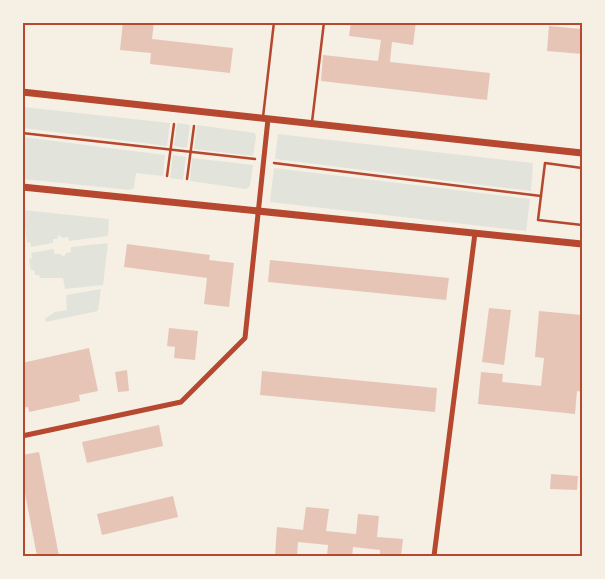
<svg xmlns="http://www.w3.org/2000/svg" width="605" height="579" viewBox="0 0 605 579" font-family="'Roboto Serif',serif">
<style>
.green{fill:#e2e4dc}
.building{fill:#e6c5b7}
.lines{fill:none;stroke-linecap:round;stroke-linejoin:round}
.path{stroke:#b5482f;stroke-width:2.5}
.service{stroke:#b5482f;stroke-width:2.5}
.minor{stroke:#b5482f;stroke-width:5}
.tertiary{stroke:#b5482f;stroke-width:7}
.neatline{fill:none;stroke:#b5482f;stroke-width:2}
</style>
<rect width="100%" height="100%" fill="#f6efe4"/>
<g class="green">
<path d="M23 107 170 123 167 146 23 128Z"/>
<path d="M177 123 190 125 187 148 174 146Z"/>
<path d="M197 125 255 133 256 137 253 156 194 149Z"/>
<path d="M278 134 533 163 531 191 275 159Z"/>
<path d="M23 137 165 155 163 176 136 173 134 188 130 190 23 179Z"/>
<path d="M173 155 186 157 183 180 170 178Z"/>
<path d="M192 158 253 165 250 186 246 189 190 181Z"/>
<path d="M274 168 530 199 526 231 270 202Z"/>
<path d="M23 210 109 219 108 236 69 241 68 237 63 238 59 235 57 239H53V243L31 247 30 242 27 243Z"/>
<path d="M108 243 103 285 65 289 63 278H40L39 275H35L34 270H31L29 259 32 258 31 253 54 249V254H60L64 257 66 253 71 252V247Z"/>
<path d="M101 289 98 311 46 322 45 319 55 312 67 310 66 295Z"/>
</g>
<g class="building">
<path d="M123 22H154L152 39 233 48 230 73 150 64 151 53 120 50Z"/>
<path d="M351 22H416L413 45 392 42 390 62 490 73 487 100 321 81 323 55 378 61 381 40 349 36Z"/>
<path d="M549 26 582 29V54L547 51Z"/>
<path d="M127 244 210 255 209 260 234 263 229 307 204 304 207 278 124 267Z"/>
<path d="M270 260 449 278 446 300 268 282Z"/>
<path d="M489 308 511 310 504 365 482 362Z"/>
<path d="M539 311 582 315V392L577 391 575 414 478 404 481 372 503 374 502 382 541 386 544 358 535 357Z"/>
<path d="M169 328 198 331 195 360 174 358 175 347 167 346Z"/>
<path d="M89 348 98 391 79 395 80 401 29 412 28 407 22 408V363Z"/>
<path d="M127 370 129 391 118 392 115 372Z"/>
<path d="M262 371 437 388 435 412 260 395Z"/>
<path d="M159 425 163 446 87 463 82 442Z"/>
<path d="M39 452 59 556H37L22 478V455Z"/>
<path d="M551 474 578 476 577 490 550 489Z"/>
<path d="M173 496 178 517 102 535 97 514Z"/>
<path d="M306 507 329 509 326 531 356 534 358 514 379 516 377 537 403 539 401 556H380V550L353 547 352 556H327L328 545 298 542 297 556H275L277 527 303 530Z"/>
</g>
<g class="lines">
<g class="path">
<path d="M22 133 255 159"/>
<path d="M274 163 541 196"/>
<path d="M582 168 545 163 538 220 582 225"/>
<path d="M167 176 174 124"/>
<path d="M187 179 194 126"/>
</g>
<g class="service">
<path d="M263 117 274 22"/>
<path d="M312 122 324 22"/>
</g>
<g class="minor">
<path d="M22 436 181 402 245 338 268 119"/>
<path d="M434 556 475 233"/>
</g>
<g class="tertiary">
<path d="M22 92 582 153"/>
<path d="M22 187 582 244"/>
</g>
</g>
<rect width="605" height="579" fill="none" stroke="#f6efe4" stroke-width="48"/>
<rect x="24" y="24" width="557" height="531" class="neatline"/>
</svg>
